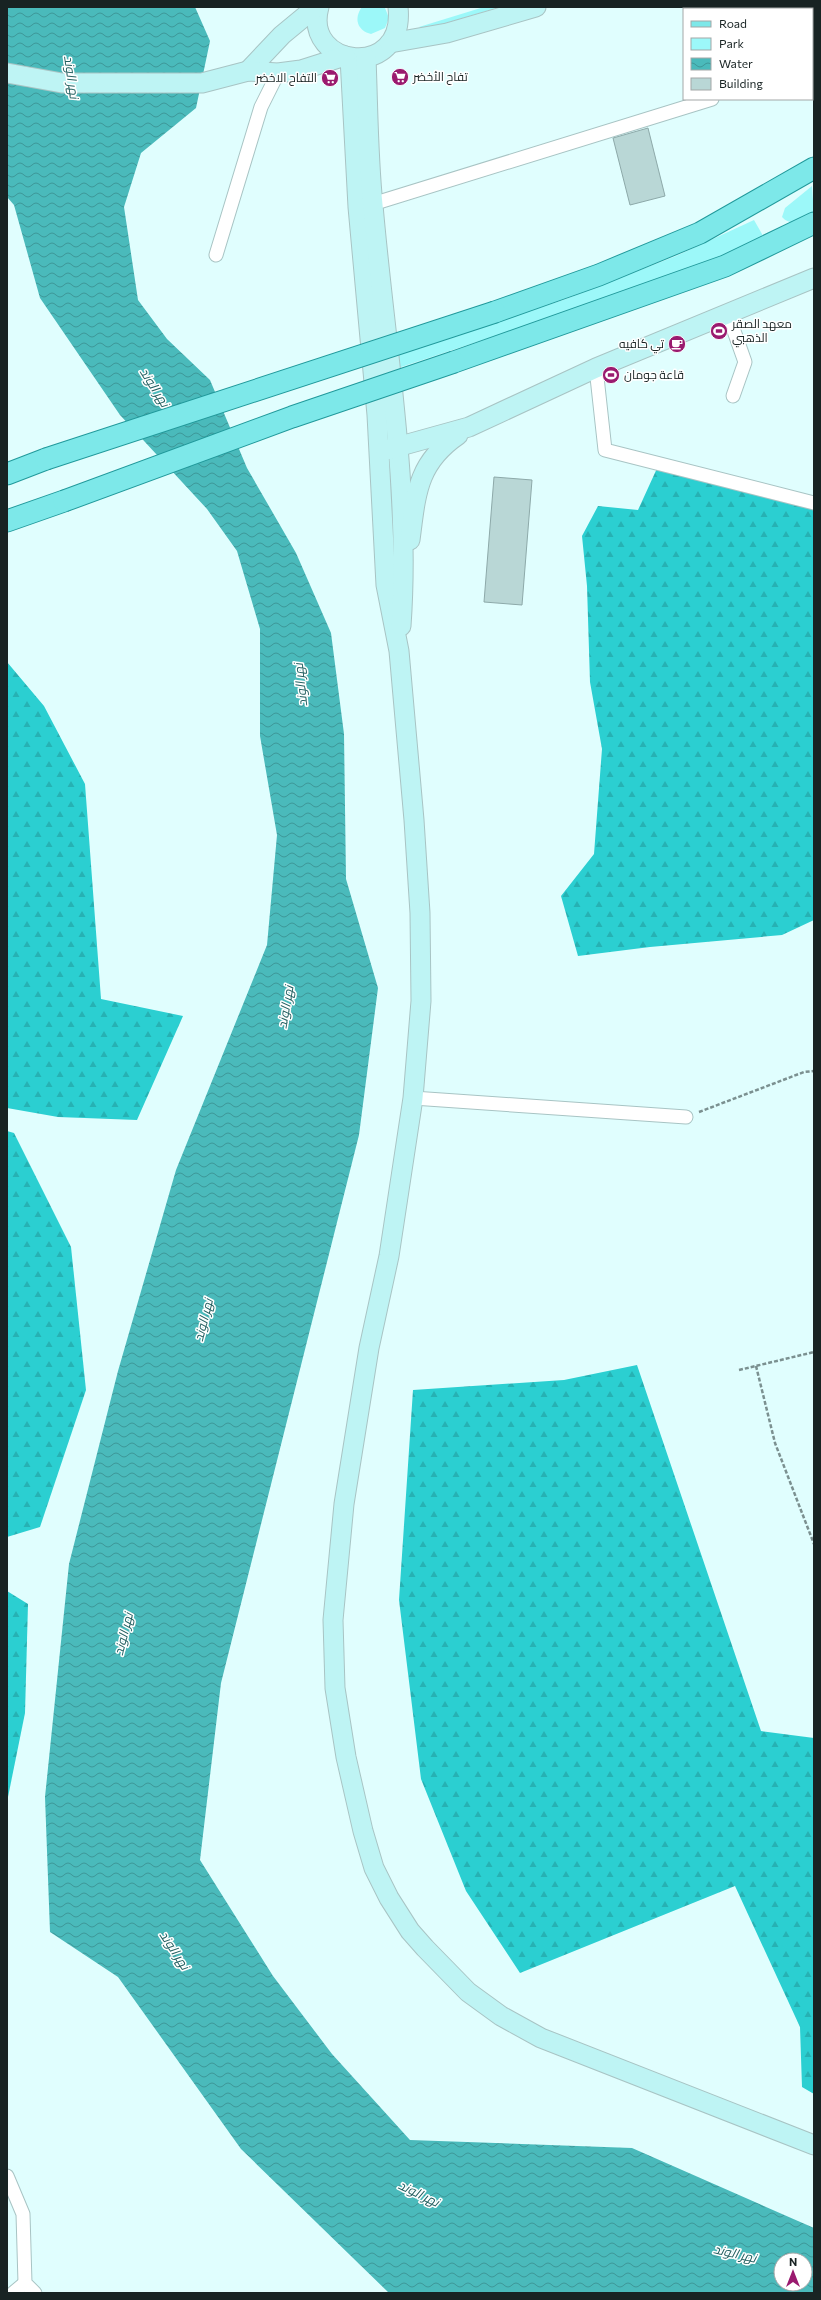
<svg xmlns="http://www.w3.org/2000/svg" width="821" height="2300" viewBox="0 0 821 2300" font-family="Commissioner,Cairo,sans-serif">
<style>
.forest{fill:url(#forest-firs)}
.park{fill:#9cf8f9}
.water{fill:url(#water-waves);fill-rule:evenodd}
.building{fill:#b9d7d6;stroke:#8da9a9}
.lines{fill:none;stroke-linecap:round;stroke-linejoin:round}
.street-casing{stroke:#a8c4c4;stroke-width:15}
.secondary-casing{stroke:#a8c4c4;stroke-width:21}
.primary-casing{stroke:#21999b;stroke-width:23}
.path{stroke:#7b9090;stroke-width:2.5;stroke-dasharray:4 2;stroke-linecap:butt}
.street{stroke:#fff;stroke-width:13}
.secondary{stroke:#bef4f4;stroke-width:19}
.primary{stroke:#7de8e9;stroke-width:21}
.primary-bridge-casing{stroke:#21999b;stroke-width:23;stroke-linecap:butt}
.primary-bridge{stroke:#7de8e9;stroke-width:21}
.labels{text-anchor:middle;stroke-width:3;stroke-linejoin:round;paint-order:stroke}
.poi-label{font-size:12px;fill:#182323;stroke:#fff;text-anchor:start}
.water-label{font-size:13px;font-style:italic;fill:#236061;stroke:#fff}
</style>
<defs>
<pattern id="forest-firs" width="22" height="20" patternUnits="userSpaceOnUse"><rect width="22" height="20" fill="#2bcfd1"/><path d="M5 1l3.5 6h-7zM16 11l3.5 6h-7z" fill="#26b1b3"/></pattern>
<pattern id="water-waves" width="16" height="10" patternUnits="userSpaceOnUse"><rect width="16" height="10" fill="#4ababb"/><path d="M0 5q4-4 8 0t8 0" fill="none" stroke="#3d9798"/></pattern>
</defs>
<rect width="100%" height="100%" fill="#e0fefe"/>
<g class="forest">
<path d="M659 464 814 501V920L782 935 650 947 578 956 561 896 594 854 602 749 590 682 587 586 582 536 598 506 638 510Z"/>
<path d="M7 662 44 706 85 784 101 999 183 1016 137 1120 58 1117 7 1108Z"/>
<path d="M7 1131 14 1133 71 1247 86 1390 40 1527 7 1537Z"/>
<path d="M637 1365 761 1731 814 1738V2094L802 2087 800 2027 735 1886 520 1973 466 1891 421 1779 399 1600 413 1390 564 1380Z"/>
<path d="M7 1591 28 1604 25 1713 7 1802Z"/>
</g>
<g class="park">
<path d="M362 7 385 8 389 18 385 28 371 34C358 31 353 19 362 7Z"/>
<path d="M484 7H500L426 29 419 27Z"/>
<path d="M812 186 814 214C803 219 792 228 782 217L785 208Z"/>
<path d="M754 220 766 241 577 309 380 374 377 362 566 299 676 256Z"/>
</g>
<path class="water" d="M7 7H195L210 41 196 108 141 153 124 207 138 300 167 339 210 380 247 468 296 553 331 633 344 734 346 879 378 988 359 1135 221 1683 200 1860 273 1976 332 2054 410 2140 632 2148 814 2228V2293H389L241 2149 118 1977 50 1932 45 1797 69 1564 118 1371 176 1170 267 945 277 835 260 736V629L237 551 207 509 120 415 40 298 14 205 7 197ZM781 2260H805V2284H781Z"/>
<g class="building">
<path d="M648 128 665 196 630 205 613 138Z"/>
<path d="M494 477 532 480 522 605 484 602Z"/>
</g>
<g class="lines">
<defs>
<g id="street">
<path d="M812 68H814"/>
<path d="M366 206 712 99"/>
<path d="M216 255 261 107 278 73"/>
<path d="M728 314 745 362 733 396"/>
<path d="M596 368 605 450 814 503"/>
<path d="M413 1098 686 1117"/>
<path d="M7 2176 23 2214 25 2283 35 2293"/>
<path d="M13 2293 25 2283"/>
</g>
<g id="secondary">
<path d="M319 7C302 68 406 81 398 7"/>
<path d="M390 43 447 33 536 7"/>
<path d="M350 58 358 207 377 415 386 585 399 651 414 820 420 913 421 1001 413 1098 389 1256 369 1348 344 1504 333 1620 335 1688 346 1757 363 1831 374 1868 389 1898 410 1931 425 1948 468 1992 501 2016 541 2038 814 2145"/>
<path d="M366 58C368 107 368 157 373 205 385 345 411 486 401 626"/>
<path d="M248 71 282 35 316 7"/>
<path d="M7 73 62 83H202L248 71 278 73 301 70 345 56"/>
<path d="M386 450 469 427 596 368 814 278"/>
<path d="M410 540C416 494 417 463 458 435"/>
</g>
<g id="primary">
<path d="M495 312 599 275 700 233 814 168"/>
<path d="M454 362 725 266 814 223"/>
<path d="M7 474 46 459"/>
<path d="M7 521 64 501"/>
</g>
</defs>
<use href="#street" class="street-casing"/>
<use href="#secondary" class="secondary-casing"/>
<use href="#primary" class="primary-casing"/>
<g class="path">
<path d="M699 1112 804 1072 814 1071"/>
<path d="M756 1366 775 1443 814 1544"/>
<path d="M739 1370 814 1352"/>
</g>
<use href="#street" class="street"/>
<use href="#secondary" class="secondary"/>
<use href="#primary" class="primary"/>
<defs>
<g id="primary-bridge">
<path d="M46 459 495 312"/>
<path d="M64 501 292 417 454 362"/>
</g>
</defs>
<use href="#primary-bridge" class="primary-bridge-casing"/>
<use href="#primary-bridge" class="primary-bridge"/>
</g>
<defs>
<symbol id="supermarket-disc" viewBox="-11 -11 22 22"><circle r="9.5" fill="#9a1a6f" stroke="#fff"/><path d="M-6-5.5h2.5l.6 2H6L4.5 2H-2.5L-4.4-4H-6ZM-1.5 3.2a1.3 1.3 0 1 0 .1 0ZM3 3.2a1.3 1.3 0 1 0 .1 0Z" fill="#fff"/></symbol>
<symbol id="stadium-disc" viewBox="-11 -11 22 22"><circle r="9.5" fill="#9a1a6f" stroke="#fff"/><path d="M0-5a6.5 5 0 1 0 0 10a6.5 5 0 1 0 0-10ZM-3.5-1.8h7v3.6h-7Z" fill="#fff"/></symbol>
<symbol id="cafe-disc" viewBox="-11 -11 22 22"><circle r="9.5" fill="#9a1a6f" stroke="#fff"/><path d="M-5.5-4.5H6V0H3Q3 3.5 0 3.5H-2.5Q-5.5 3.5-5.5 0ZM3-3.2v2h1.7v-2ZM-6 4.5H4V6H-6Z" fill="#fff"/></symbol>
</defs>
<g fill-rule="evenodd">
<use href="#supermarket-disc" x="390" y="67" width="20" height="20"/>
<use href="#supermarket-disc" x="320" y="68" width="20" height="20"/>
<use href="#stadium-disc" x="709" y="321" width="20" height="20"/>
<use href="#cafe-disc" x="667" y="334" width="20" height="20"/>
<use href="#stadium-disc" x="601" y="365" width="20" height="20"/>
</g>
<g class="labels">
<g class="poi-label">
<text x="413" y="81">تفاح الأخضر</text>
<text x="317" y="82" text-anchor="end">التفاح الاخضر</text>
<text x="732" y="328">معهد الصقر<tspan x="732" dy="14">الذهبي</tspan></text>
<text x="664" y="348" text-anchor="end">تي كافيه</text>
<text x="624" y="379">قاعة جومان</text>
</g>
<g class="water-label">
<text transform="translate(72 77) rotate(82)" y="5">نهر الوند</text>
<text transform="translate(155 387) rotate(58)" y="5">نهر الوند</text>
<text transform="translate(300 685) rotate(-96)" y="5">نهر الوند</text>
<text transform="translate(285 1007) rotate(-80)" y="5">نهر الوند</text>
<text transform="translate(203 1320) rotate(-76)" y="5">نهر الوند</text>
<text transform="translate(123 1634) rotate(-76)" y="5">نهر الوند</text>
<text transform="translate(175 1950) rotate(57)" y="5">نهر الوند</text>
<text transform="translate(419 2193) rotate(26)" y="5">نهر الوند</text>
<text transform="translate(735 2253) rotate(13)" y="5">نهر الوند</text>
</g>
</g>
<rect width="821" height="2300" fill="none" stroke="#182323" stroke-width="16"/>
<rect x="683" y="8" width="130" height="92" fill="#ffffff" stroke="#a3a7a7"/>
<rect x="691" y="21" width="20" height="6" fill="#7de8e9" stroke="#a3a7a7"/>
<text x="719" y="28" font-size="12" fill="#182323">Road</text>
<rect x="691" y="38" width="20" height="12" fill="#9cf8f9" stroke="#a3a7a7"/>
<text x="719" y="48" font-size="12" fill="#182323">Park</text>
<rect x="691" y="58" width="20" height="12" fill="url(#water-waves)" stroke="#a3a7a7"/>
<text x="719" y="68" font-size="12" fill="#182323">Water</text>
<rect x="691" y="78" width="20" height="12" fill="#b9d7d6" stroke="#a3a7a7"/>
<text x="719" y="88" font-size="12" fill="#182323">Building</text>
<g transform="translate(793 2272)"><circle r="19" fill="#ffffff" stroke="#a3a7a7"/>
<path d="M0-3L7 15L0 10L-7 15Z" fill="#9a1a6f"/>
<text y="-6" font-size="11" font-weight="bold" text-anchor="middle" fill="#182323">N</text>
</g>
</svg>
